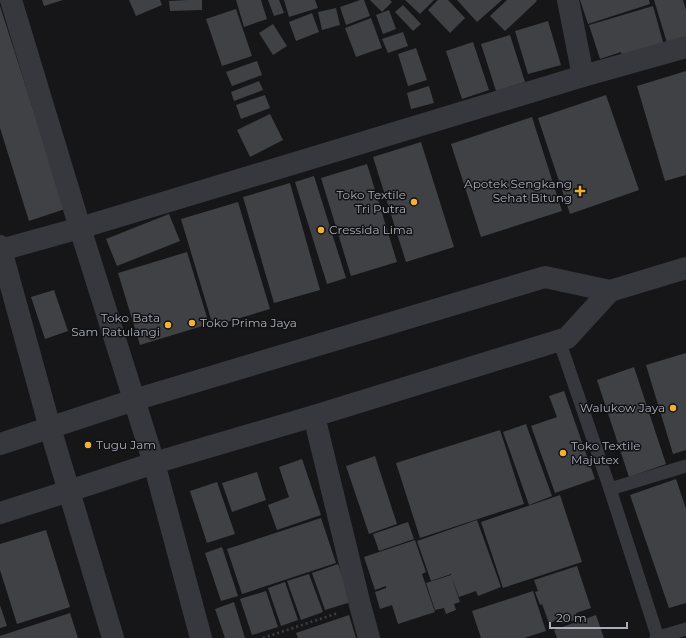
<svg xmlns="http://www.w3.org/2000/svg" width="686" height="638" viewBox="0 0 686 638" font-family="Montserrat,sans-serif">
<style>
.building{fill:#404145}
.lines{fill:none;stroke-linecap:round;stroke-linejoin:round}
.path{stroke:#3d3f44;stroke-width:2.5;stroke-dasharray:2 3;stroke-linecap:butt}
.service{stroke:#37383d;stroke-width:13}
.minor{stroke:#37383d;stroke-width:22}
.tertiary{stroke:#37383d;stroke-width:22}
.poi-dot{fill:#f2b134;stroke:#111113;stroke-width:1.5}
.labels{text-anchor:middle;stroke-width:3;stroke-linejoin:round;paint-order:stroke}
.poi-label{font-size:12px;fill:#a8adb8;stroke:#111113;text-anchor:end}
</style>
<rect width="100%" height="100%" fill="#161618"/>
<g class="building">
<path d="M42 0H63L44 6Z"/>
<path d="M129 0H160L162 5 136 16Z"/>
<path d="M187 0H202V10L170 11 169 1Z"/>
<path d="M236 0H261L267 19 244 27Z"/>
<path d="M268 0H279L284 13 274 16Z"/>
<path d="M284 0H315L318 8 289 17Z"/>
<path d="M360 0H364L370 16 346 25 340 7Z"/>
<path d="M370 0H390L392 2 382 12Z"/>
<path d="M405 0H434L420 14Z"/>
<path d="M438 0H448L465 18 450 33 428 10Z"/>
<path d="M457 0H502L477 22Z"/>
<path d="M507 0H536L537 1 505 31 490 16Z"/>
<path d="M580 0H649L650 4 588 24Z"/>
<path d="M654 0H683L686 10V37L667 43Z"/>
<path d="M403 5 421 24 413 31 395 12Z"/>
<path d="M0 6 65 209 29 221 0 128Z"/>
<path d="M653 6 665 49 623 61 621 52 600 59 589 25Z"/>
<path d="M336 8 340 25 322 30 318 12Z"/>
<path d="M236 9 252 56 222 66 206 19Z"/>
<path d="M389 10 396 29 383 34 376 15Z"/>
<path d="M312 13 319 32 296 41 289 22Z"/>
<path d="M371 18 382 48 356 57 345 28Z"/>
<path d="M548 21 561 65 528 74 515 31Z"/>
<path d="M273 24 287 46 273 55 259 33Z"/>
<path d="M403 32 408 46 388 53 382 39Z"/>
<path d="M510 35 525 82 496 91 481 44Z"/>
<path d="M473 42 489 90 462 99 446 51Z"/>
<path d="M416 48 427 80 408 86 398 54Z"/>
<path d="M257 61 262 75 232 86 226 72Z"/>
<path d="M686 71V175L665 181 637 86Z"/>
<path d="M259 81 263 90 234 101 231 92Z"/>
<path d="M429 86 434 103 411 109 407 93Z"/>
<path d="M265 95 270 108 241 119 236 105Z"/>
<path d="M606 95 639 190 570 214 538 118Z"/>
<path d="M270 114 283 140 250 157 237 130Z"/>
<path d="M532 117 562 211 481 237 451 144Z"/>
<path d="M421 142 454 247 406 262 373 157Z"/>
<path d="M367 164 397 262 351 276 321 178Z"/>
<path d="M314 176 346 278 327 284 295 182Z"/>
<path d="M290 183 320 290 274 303 243 197Z"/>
<path d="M238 202 270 309 213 326 181 219Z"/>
<path d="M169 214 180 241 117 266 106 239Z"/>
<path d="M187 252 209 324 140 345 118 273Z"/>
<path d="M54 290 68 331 45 339 31 297Z"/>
<path d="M686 353V450L673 454 646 365Z"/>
<path d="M634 367 666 464 629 477 597 380Z"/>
<path d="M564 391 595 479 555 493 531 426 557 417 549 396Z"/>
<path d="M526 424 552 496 529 505 503 432Z"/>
<path d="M500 430 524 504 420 538 396 463Z"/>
<path d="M375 456 397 524 369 534 346 466Z"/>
<path d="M302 459 321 515 277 530 268 505 289 497 279 467Z"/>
<path d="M257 472 266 500 232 512 222 483Z"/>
<path d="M676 479 686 509V603L669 608 630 495Z"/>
<path d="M217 482 235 534 207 543 190 491Z"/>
<path d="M560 495 582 562 503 588 481 522Z"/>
<path d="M321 518 336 563 242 594 227 549Z"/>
<path d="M477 520 501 587 478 596 476 591 459 597 451 576 460 602 454 604 456 610 446 614 444 608 435 610 426 583 451 575V574L431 581 417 541Z"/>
<path d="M408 522 414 539 379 551 373 534Z"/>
<path d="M46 530 70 607 17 624 0 570V544Z"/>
<path d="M415 540 426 572 422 574 435 612 398 624 392 605 380 609 375 592 386 588V586L375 590 364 557Z"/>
<path d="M222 547 238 596 221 601 205 553Z"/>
<path d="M338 564 351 602 325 610 312 573Z"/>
<path d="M577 566 591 608 576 613 578 619 562 624 561 619 549 623 542 604 540 605 535 592 538 591 534 580Z"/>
<path d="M309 574 323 612 301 620 287 581Z"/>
<path d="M285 582 298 620 281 626 268 588Z"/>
<path d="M266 591 278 627 252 635 240 599Z"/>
<path d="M533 591 546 631 524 638H481L472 611Z"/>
<path d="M234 602 245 638H225L215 609Z"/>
<path d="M0 605 7 626 0 628Z"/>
<path d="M70 613 78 638H0V636Z"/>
<path d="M349 615 356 638H298L296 633Z"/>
<path d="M596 615 604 638H557L554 630Z"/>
</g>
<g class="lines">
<path class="path" d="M263 638 338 613"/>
<g class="service">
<path d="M559 340 610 489"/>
<path d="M656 638 686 629"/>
<path d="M658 638 610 489 686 466"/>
</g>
<g class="minor">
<path d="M11 0 80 228 154 463 201 638"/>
<path d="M568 0 583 76"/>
<path d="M0 246 50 428 113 638"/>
<path d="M1 250 80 228 583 76 686 47"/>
<path d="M314 416 360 605 369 638"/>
</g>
<g class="tertiary">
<path d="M0 444 134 400 545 277 610 291"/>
<path d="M0 513 69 491 154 463 314 416 567 338 610 291 686 268"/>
</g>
</g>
<g class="poi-dot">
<path d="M578 185h4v4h4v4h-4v4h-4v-4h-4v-4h4z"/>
<circle cx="414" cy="202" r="4"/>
<circle cx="321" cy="230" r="4"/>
<circle cx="192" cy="323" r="4"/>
<circle cx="168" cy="325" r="4"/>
<circle cx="673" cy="408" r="4"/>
<circle cx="88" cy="445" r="4"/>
<circle cx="563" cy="453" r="4"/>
</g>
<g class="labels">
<g class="poi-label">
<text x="572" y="188">Apotek Sengkang<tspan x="572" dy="14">Sehat Bitung</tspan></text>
<text x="406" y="199">Toko Textile<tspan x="406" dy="14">Tri Putra</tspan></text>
<text x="329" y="234" text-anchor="start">Cressida Lima</text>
<text x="160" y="322">Toko Bata<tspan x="160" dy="14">Sam Ratulangi</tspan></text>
<text x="200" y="327" text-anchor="start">Toko Prima Jaya</text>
<text x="665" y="412">Walukow Jaya</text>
<text x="96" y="449" text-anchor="start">Tugu Jam</text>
<text x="571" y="450" text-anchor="start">Toko Textile<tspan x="571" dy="14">Majutex</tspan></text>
</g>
</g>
<path d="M550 622v6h77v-6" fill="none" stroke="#a8adb8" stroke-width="2"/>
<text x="556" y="622" font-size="12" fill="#a8adb8" stroke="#111113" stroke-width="3" paint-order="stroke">20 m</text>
</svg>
